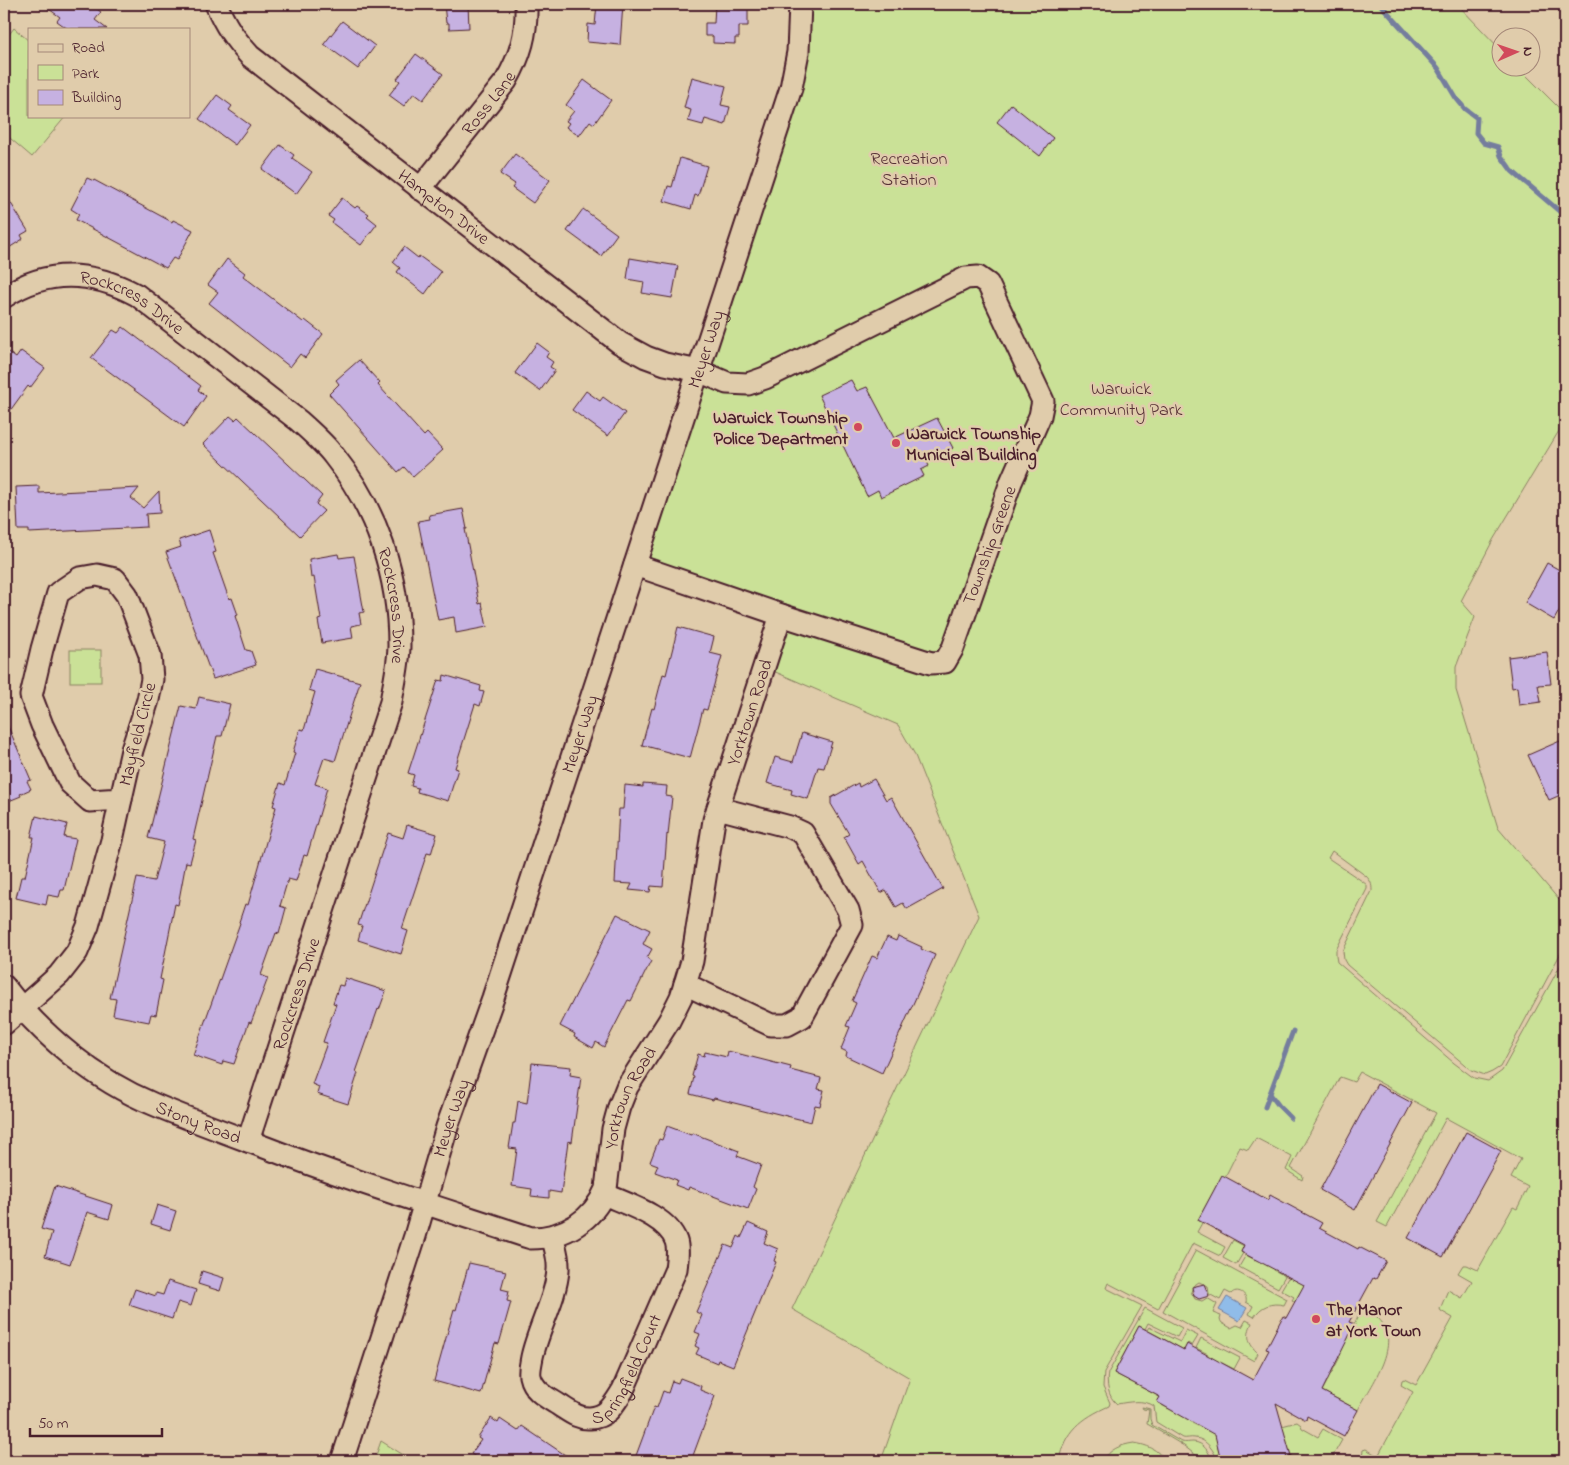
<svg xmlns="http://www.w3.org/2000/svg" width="1569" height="1465" viewBox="0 0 1569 1465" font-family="'Indie Flower',sans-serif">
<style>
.green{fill:#cae197;stroke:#8a8061}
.water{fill:#90bce9;stroke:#747d9d}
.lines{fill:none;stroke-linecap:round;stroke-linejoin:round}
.stream{stroke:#747d9d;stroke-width:5}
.building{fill:#c6b1e1;stroke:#4a1f2b}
.street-casing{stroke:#4a1f2b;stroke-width:25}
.street{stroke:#e0ccab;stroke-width:21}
.poi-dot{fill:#d1495b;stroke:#e0ccab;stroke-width:2}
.labels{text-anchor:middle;stroke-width:5;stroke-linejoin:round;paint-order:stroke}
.street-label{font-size:18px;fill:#4a1f2b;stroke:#e0ccab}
.park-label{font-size:18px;fill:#573236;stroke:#e0ccab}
.poi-label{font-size:18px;font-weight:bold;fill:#4a1f2b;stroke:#e0ccab;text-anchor:start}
</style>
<rect width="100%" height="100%" fill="#e0ccab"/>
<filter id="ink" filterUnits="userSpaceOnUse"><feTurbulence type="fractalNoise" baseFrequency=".02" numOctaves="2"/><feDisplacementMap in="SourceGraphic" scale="10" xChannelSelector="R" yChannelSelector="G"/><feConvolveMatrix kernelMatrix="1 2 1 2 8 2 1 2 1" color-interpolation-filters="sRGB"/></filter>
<g filter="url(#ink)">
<g class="green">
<path d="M800 4H1457L1501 50 1502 68H1519L1565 114V421L1493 540 1461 601 1475 617 1456 667V690L1498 828 1565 907V945L1500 1067 1492 1072 1485 1075 1471 1070 1347 965 1344 960 1343 951 1372 891C1372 884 1371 881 1366 876L1332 851 1328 858 1362 881 1367 885V889L1336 950V956L1337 962 1454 1063 1474 1078 1488 1081 1502 1071 1565 957V987L1563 996 1565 1020V1461H1371L1362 1456 1363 1450 1366 1449 1378 1456 1413 1392 1401 1385 1402 1380 1404 1379 1416 1385 1453 1318 1441 1311 1440 1309 1448 1290 1462 1298 1472 1281 1458 1273 1463 1265H1467L1478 1270 1513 1207 1517 1209 1528 1187 1511 1178 1521 1159 1446 1118 1387 1227 1377 1222 1436 1113 1360 1072 1354 1082 1340 1077 1291 1168 1303 1176 1302 1180 1286 1170 1292 1157 1256 1138 1248 1150 1240 1147 1225 1177 1222 1176 1198 1220 1202 1223 1197 1232 1225 1247 1220 1256 1193 1243 1158 1309 1108 1283 1106 1288 1142 1306 1104 1372 1103 1387 1110 1403 1109 1406C1082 1418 1065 1431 1060 1461H881L910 1378 792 1309 979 916 914 753 898 725 764 667 781 615 635 565 791 88Z"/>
<path d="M14 28 29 41V116H66L32 157 4 133V41Z"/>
<rect x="70" y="650" width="31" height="32"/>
<path d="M1233 1240 1244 1246 1241 1252 1243 1253 1236 1265 1223 1258Z"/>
<path d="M1196 1250 1287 1299 1284 1305C1271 1302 1261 1306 1254 1317L1249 1314 1253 1306 1246 1302C1248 1294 1237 1287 1231 1294L1225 1291 1220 1300 1209 1294 1208 1286 1199 1282 1193 1286 1191 1292 1195 1299 1202 1301 1207 1298 1217 1304 1213 1313 1221 1316 1220 1320 1222 1323 1231 1328 1237 1325 1242 1327 1246 1320 1252 1323C1246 1335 1248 1344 1258 1353L1254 1361 1163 1311Z"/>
<path d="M1259 1253 1278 1263 1274 1270 1285 1276 1278 1288 1239 1267 1246 1255 1255 1260Z"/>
<path d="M1293 1272 1314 1283 1295 1302 1292 1300 1294 1297 1281 1290 1288 1278H1289Z"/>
<path d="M1362 1307C1367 1310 1374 1313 1378 1318 1404 1343 1371 1385 1358 1410L1322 1391 1328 1380 1322 1377 1331 1374 1340 1357 1333 1354 1348 1338Z"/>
<path d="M1145 1308 1182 1328 1177 1337 1148 1323 1145 1329 1139 1326 1114 1373 1160 1397 1158 1403 1173 1411 1196 1415 1192 1423 1208 1431 1211 1425 1220 1441 1217 1445 1219 1450 1225 1460 1218 1461C1214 1451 1207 1439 1195 1438 1190 1437 1187 1439 1182 1438L1156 1422 1154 1406C1144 1399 1128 1402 1117 1404 1108 1397 1106 1383 1108 1373Z"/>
<path d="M1149 1327 1180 1342 1186 1330 1198 1336 1192 1346 1188 1343 1184 1350 1147 1330Z"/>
<path d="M1201 1338 1240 1358 1234 1369 1222 1363 1218 1369 1204 1361 1208 1354 1196 1348Z"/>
<path d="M1142 1407 1150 1409V1419L1152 1425 1181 1442C1186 1443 1189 1442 1193 1442 1204 1442 1209 1453 1213 1461H1206L1205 1459 1202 1460 1184 1446 1149 1425 1147 1424 1149 1410 1143 1409Z"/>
<path d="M1297 1422 1301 1425 1302 1428 1318 1437 1323 1429 1342 1440 1330 1461H1286L1285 1458 1291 1456 1282 1426Z"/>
<path d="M381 1441 413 1461H374Z"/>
<path d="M1134 1443C1147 1445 1158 1449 1165 1461H1103C1110 1449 1120 1445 1134 1443Z"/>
</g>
<path class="water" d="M1227 1297 1247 1308 1239 1321 1219 1310Z"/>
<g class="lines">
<g class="stream">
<path d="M1380 4 1438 68 1456 98 1465 109 1477 118 1476 133 1484 143 1498 147 1501 156 1512 171 1565 216"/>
<path d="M1270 1094 1279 1106 1291 1118"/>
<path d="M1265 1107 1293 1031"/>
</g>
</g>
<g class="building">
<path d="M42 4H90L101 12 95 20 107 29H68L57 21 60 17Z"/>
<path d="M444 4H468L469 28 449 29V23H446Z"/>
<path d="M597 4H623L620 45 587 42 588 24 595 25Z"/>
<path d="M715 4H748V26H739V38H735V44L713 43V36H705V23H714Z"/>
<path d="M342 21 375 46 358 69 324 44Z"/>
<path d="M416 54 443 74 423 100 414 93 404 106 389 95 400 81 397 79Z"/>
<path d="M692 77 726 86 721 105 730 107 725 125 705 119 703 125 688 121 691 110 684 108Z"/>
<path d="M584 80 611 100 594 124 590 121 579 136 566 127 569 123 566 121 574 111 566 105Z"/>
<path d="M217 95 232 106 229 110 250 125 235 145 199 119Z"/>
<path d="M1011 104 1053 138 1040 156 997 122Z"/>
<path d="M280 145 294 155 292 158 312 172 296 194 262 169Z"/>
<path d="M515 154 550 180 533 203 512 188 515 184 500 174Z"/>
<path d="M680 158 707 166 698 196 695 195 691 209 664 201 668 186 672 187Z"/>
<path d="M87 178 94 181V180L172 222 173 220 193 230 177 260 173 258 166 268 76 220 79 214 71 209Z"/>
<path d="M4 192 28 231 21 235 23 239 4 251Z"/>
<path d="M342 198 355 208 357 206 369 214 367 216 377 224 361 245 332 223 334 220 328 216Z"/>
<path d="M583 209 617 234 601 256 567 231Z"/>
<path d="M404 247 418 258 419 256 441 272 425 294 397 272 400 268 393 262Z"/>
<path d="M630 258 678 266 672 298 642 293 644 282 627 279Z"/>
<path d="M227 259 245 273 243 276 303 322 305 320 323 334 305 358 300 354 290 367 209 303 218 292 208 285Z"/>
<path d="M123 327 201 386 198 390 206 396 184 427 91 358 113 330 118 333Z"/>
<path d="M537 343 549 352 546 357 553 362 550 367 555 370 540 391 515 373Z"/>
<path d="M4 349 16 358 21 351 45 368 30 388 28 386 4 419Z"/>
<path d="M359 360 380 383 378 385 424 436 427 433 443 450 413 477 404 467 398 472 329 394 339 384 336 380Z"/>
<path d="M851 380 857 391 867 387 894 438 937 418 953 448 927 462 929 466 921 470 924 476 881 497 878 490 867 496 819 395Z"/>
<path d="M586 391 600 401 603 397 625 413 608 436 572 410Z"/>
<path d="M230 416 235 420 238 417 322 496 316 504 324 511 300 536 203 444Z"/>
<path d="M39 486V493L139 488 131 498 143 508 159 491 160 513 146 514 147 527 29 533V530H18L16 487Z"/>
<path d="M463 509 467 529H465L479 604 482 603 487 627 456 633 454 617 438 620 418 521 430 519 429 515Z"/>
<path d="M209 530 216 552 213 553 229 599 232 598 238 615 235 616 246 650 251 651 256 665 213 679 166 552 181 547 179 540Z"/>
<path d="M338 554 339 558 354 556 364 612 359 613 361 624 351 626 353 638 322 643 318 620 321 619 314 577 311 578 309 559Z"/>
<path d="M1547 563 1565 573V592L1560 602 1563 604 1554 620 1525 603Z"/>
<path d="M678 627 714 637 710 653 722 656 707 710 703 709 690 758 642 745 652 708 654 709 663 674 666 675Z"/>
<path d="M1547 652 1551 684 1538 685 1541 702 1519 705 1517 687 1512 688 1508 657Z"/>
<path d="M315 669 360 682 335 761 324 758 315 784 327 788 307 856 304 855 296 881 288 879 280 906 286 908 279 934 276 933 261 975 268 978 251 1023 249 1022 234 1064 223 1061 222 1065 193 1055 240 923 239 922 245 904 248 905 276 807 273 806 280 783 285 785 295 753 293 752 300 729 304 730 315 692 309 690Z"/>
<path d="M444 675 481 686 480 691 484 692 480 706 475 704 455 768 458 769 448 801 417 792 418 788 411 786 414 775 408 773 438 680 443 681Z"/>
<path d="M199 697 230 704 222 736H217L193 839 196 840 190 863 186 862 178 905 175 904 160 979 163 980 156 1015 151 1014 149 1022 113 1015 116 999 110 998 137 878 154 881 164 842 148 838 181 706 196 709Z"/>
<path d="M4 717 31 780 27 781 31 789 20 794 21 796 4 803Z"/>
<path d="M802 733 832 742 824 768 818 767 808 799 791 794 792 790 767 783 775 757 793 762Z"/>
<path d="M1560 741 1565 752V793L1549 800 1528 755Z"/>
<path d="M874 779 886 800 891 797 943 889 907 909 903 903 896 907 886 890 881 893 863 861 859 864 844 837 849 834 831 804V798L858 783 859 787Z"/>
<path d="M643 784 667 786 666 796 672 797 668 835 667 834 663 887 651 886 650 892 629 890 632 884 615 883 619 809H623L625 785 643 787Z"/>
<path d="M36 816 67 824 64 837 76 839 64 890H61L59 897 48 895 46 905 16 898 21 877H25L34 837H31Z"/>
<path d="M407 825 437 834 431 854 427 853 402 929 408 931 401 954 358 940 362 926 358 925 388 833 403 838Z"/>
<path d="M617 914 650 930 643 944 652 949 647 958 651 961 631 1001 628 1000 604 1047 596 1042 593 1048 574 1037 575 1034 560 1026Z"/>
<path d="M898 936 922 947 921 949 935 955 882 1073 846 1056 847 1052 841 1049 850 1027 846 1026 856 1003 852 1001 872 956 877 958 887 937 896 941Z"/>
<path d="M345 978 386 991 379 1010 378 1009 356 1072 358 1073 348 1104 317 1094 319 1087 312 1084 327 1043 323 1042 336 1004 333 1003 339 985 343 986Z"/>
<path d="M728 1051 791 1067 790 1070 821 1078 818 1089 824 1090 820 1106 815 1105 811 1122 714 1098 713 1100 690 1094 694 1077 692 1076 698 1054 704 1056 705 1052 727 1057Z"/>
<path d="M532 1063 571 1067 570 1075 581 1077 572 1142 568 1141 561 1193 549 1191V1198L531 1196 532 1189 512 1186 517 1149 509 1148 513 1123H515L518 1101 527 1103Z"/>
<path d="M1377 1084 1412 1103 1355 1210 1320 1190Z"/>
<path d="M667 1126 691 1135 692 1133 739 1151 737 1156 761 1165 753 1187 756 1189 748 1209 689 1187 688 1190 675 1185 677 1180 655 1172 658 1165 650 1162 659 1139 662 1140Z"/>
<path d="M1466 1132 1501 1151 1443 1257 1408 1238Z"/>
<path d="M1222 1175 1268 1200 1270 1195 1322 1223 1319 1228 1358 1249 1359 1247 1386 1261 1376 1279 1373 1278 1349 1322 1355 1324 1322 1391 1358 1410 1344 1436 1307 1416 1306 1420 1276 1403 1291 1456 1285 1458 1286 1461H1221L1215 1435 1157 1402 1160 1397 1114 1373 1139 1326 1184 1350 1187 1344 1253 1380 1269 1350 1266 1349 1283 1316 1286 1318 1304 1285 1241 1252 1244 1245 1198 1220Z"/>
<path d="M55 1186 113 1205 109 1219 87 1212 70 1264 45 1256 52 1232 41 1229Z"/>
<path d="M157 1205 176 1211 170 1230 151 1224Z"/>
<path d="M748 1223 768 1232 764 1243 778 1249 774 1261 776 1262 733 1366 718 1360 717 1363 696 1354 699 1348 695 1346 700 1334 695 1332 702 1315 696 1312 725 1245 733 1248 738 1236 741 1238Z"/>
<path d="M469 1263 506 1271 501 1289 509 1291 507 1301 511 1302 499 1344 495 1343 481 1394 434 1381 454 1309 456 1310Z"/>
<path d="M202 1271 224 1278 220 1291 198 1284Z"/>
<path d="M168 1281 196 1290 191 1306 178 1302 172 1319 129 1305 135 1289 156 1296V1293L163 1295Z"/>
<path d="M1204 1284 1209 1296 1199 1299 1194 1296 1192 1287Z"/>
<path d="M680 1378 701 1386 700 1390 715 1396 691 1461H634L654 1407 657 1408 663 1391 668 1393 672 1381 678 1383Z"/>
<path d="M491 1418 498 1423 500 1419 518 1431 522 1426 574 1461H482L471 1454 481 1440 478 1438Z"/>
</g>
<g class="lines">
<defs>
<g id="street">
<path id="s1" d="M216 4C226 27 234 38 250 56L620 343 646 357 665 364 699 371 727 383 748 384 765 378 966 278 978 277 988 284 1043 401 1040 416 1011 482 953 648 945 662 931 663 781 615 635 565"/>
<path id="s2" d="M420 189 506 81C521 55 527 33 526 4"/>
<path id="s3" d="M4 297C47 268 92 271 137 295L299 421C311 432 324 443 334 456 377 510 399 576 399 645 399 664 394 683 391 702L248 1141"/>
<path d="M97 575 115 579 127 595 150 655 152 679 148 700 132 750 121 799 90 801 70 783 42 725 31 696 42 649 58 593 80 578Z"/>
<path d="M685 984 771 1025H787L802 1017 852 925 848 910 803 833 790 827 718 808"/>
<path id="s4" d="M4 986C42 1036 95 1080 153 1104 188 1119 224 1132 259 1145 349 1180 440 1208 531 1238 565 1238 593 1220 606 1189L613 1129 619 1107 627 1087 669 1021 681 997 685 984 692 961 714 820 781 615"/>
<path d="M4 1024 59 975 77 952 88 926 112 840 121 799"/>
<path id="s5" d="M552 1236C555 1247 559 1258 558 1270 556 1298 538 1329 532 1357 531 1363 529 1370 530 1376 533 1391 548 1398 559 1405 569 1411 578 1419 590 1418 608 1417 614 1404 623 1390L676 1269C677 1260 679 1250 676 1241 667 1216 626 1204 604 1194"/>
<path id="s6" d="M342 1461 415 1236 447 1127 493 998 791 88 798 52 800 4"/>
</g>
</defs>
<use href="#street" class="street-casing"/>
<use href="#street" class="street"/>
</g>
</g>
<g class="poi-dot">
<circle cx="858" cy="427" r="5"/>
<circle cx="896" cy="443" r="5"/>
<circle cx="1316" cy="1319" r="5"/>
</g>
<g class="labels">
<g class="street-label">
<text dy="6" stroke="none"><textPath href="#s2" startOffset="110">Ross Lane</textPath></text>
<text dy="6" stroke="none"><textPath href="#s1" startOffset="308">Hampton Drive</textPath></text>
<text dy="6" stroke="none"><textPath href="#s3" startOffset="139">Rockcress Drive</textPath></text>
<text dy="6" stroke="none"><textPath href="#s6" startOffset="1170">Meyer Way</textPath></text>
<text transform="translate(989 545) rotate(-70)" y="6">Township Greene</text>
<text dy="6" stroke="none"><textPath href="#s3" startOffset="559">Rockcress Drive</textPath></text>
<text dy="6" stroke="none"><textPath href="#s4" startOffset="1192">Yorktown Road</textPath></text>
<text transform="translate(137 734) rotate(-76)" y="6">Mayfield Circle</text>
<text dy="6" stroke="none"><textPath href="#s6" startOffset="765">Meyer Way</textPath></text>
<text transform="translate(296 994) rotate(-72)" y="6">Rockcress Drive</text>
<text dy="6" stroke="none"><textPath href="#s4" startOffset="784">Yorktown Road</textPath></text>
<text dy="6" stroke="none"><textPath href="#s6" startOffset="360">Meyer Way</textPath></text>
<text dy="6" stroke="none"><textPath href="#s4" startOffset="241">Stony Road</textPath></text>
<text dy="6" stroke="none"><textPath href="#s5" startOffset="286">Springfield Court</textPath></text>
</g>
<g class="park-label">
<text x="909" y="164">Recreation<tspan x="909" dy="21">Station</tspan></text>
<text x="1121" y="394">Warwick<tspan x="1121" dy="21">Community Park</tspan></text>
</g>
<g class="poi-label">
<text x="848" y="423" text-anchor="end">Warwick Township<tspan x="848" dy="21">Police Department</tspan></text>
<text x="906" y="439">Warwick Township<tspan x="906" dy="21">Municipal Building</tspan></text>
<text x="1326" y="1315">The Manor<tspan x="1326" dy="21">at York Town</tspan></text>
</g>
</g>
<rect width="1569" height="1465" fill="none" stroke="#e0ccab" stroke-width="20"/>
<rect x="10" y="10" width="1549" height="1445" fill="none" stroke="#4a1f2b" stroke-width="2" filter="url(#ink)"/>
<rect x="28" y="28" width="162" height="90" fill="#e0ccab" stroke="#a48778"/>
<rect x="38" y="44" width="25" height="8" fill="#e0ccab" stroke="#a48778"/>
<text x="72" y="52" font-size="15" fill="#4a1f2b">Road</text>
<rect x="38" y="65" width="25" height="15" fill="#cae197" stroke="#a48778"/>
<text x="72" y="78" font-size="15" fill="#4a1f2b">Park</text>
<rect x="38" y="90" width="25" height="15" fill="#c6b1e1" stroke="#a48778"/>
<text x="72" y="102" font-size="15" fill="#4a1f2b">Building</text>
<g transform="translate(1516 52) rotate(88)"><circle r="24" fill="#e0ccab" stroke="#a48778"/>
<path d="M0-4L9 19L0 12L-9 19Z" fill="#d1495b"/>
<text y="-8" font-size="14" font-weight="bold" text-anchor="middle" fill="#4a1f2b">N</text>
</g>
<path d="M30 1428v8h132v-8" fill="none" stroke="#4a1f2b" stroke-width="2.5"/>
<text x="38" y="1428" font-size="15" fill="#4a1f2b" stroke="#e0ccab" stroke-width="4" paint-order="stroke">50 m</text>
</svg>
